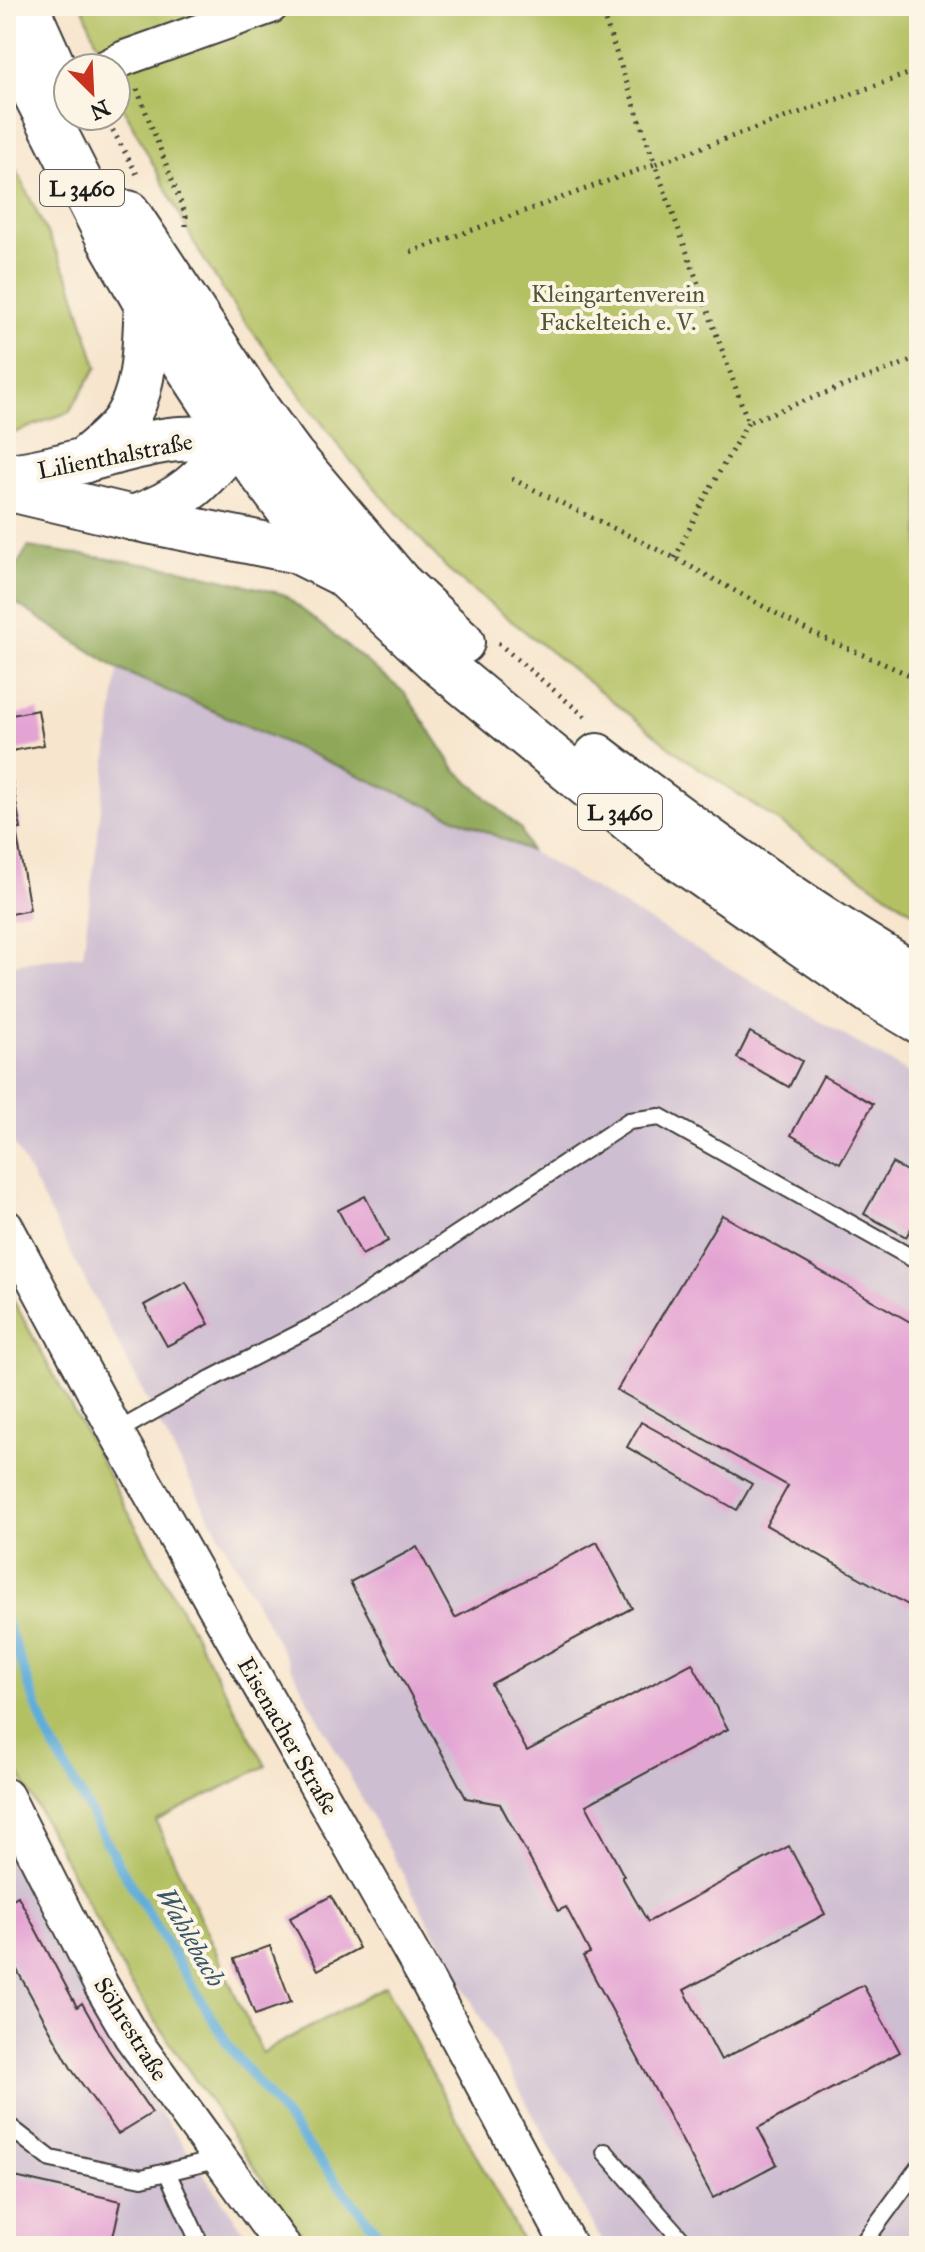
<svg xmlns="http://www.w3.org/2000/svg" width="925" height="2252" viewBox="0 0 925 2252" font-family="'IM FELL Great Primer',serif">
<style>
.industrial{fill:#cebed1}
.green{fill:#b4c163;stroke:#686e40;stroke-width:2}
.forest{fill:#8fa759;stroke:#56623a;stroke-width:2}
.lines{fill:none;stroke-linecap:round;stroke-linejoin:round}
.stream{stroke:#61add9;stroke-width:10}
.building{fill:#e3a3d3}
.lane-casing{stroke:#3d3a37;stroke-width:20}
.street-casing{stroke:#3d3a37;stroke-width:38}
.secondary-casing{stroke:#3d3a37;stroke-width:48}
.primary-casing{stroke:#3d3a37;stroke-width:48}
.path{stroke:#3d3a37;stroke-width:5;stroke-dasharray:2 6;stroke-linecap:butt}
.lane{stroke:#fff;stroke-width:16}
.street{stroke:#fff;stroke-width:34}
.secondary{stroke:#fff;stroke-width:44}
.primary{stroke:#fff;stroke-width:44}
.labels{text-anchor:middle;stroke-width:8;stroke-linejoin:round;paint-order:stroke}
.shield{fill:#fcf5e5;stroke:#5f5d58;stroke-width:2}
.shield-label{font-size:22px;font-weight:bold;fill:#1c1c1c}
.park-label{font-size:24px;fill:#515635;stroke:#fcf5e5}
.street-label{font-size:24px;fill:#1c1c1c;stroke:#fcf5e5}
.water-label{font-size:26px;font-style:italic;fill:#385668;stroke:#fcf5e5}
</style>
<rect width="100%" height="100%" fill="#fcf5e5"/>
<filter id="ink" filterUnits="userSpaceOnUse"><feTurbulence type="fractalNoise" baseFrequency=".0125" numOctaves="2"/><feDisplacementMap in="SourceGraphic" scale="16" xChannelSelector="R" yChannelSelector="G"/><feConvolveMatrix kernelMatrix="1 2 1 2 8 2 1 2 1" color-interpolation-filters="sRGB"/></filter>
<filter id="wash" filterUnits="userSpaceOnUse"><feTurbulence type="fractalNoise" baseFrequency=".006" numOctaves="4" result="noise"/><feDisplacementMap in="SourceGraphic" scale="32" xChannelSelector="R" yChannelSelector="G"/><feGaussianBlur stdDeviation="1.8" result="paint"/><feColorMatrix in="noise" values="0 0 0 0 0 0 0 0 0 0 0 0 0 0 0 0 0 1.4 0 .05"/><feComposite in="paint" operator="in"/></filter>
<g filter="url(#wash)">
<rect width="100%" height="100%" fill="#f7e5cd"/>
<g class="industrial">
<path d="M118 669 530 851 919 1079V2246H604L167 1438 6 1128V965L83 955Z"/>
<path d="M6 1842 114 2046 254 2246H6Z"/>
</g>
<g class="green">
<path d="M82 6H919V916L684 758 451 573 350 460 236 310 198 250 122 105 116 90V68H107Z"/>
<path d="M6 149 71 282 97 367 69 412 6 436Z"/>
<path d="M6 1287 266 1766 156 1821 262 2053 385 1986 525 2246H312L278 2203 128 1980 6 1748Z"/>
</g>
<path class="forest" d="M28 547 180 569 283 594 405 693 455 769 521 829 530 851 118 669 6 597V583Z"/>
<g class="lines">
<path class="stream" d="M6 1621 46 1732 121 1868 230 2048 388 2246"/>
</g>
<g id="blocks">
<g class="building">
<path d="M38 710 44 745 6 752V716Z"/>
<path d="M6 765H9L21 829 16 830 30 910 6 915Z"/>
<path d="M750 1032 802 1061 789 1087 737 1058Z"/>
<path d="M823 1076 873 1104 840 1163 791 1135Z"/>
<path d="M892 1163 919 1178V1215L906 1237 864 1214Z"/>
<path d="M365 1196 388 1241 362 1255 338 1210Z"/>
<path d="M722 1215 919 1327V1590L910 1606 766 1525 788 1486 617 1390Z"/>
<path d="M186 1282 209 1324 167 1346 144 1305Z"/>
<path d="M641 1422 752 1484 737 1510 627 1447Z"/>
<path d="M597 1542 632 1608 491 1684 527 1751 692 1663 728 1729 586 1805 624 1876 622 1877 648 1922 789 1846 825 1914 684 1990 721 2060 863 1985 900 2052 758 2128 777 2164 713 2198 583 1956 590 1953 566 1907 558 1911 500 1804 466 1798 350 1582 417 1547 455 1618Z"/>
<path d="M18 1896 77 2007 82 2003 108 2049 152 2113 118 2134 72 2070 6 1950V1903Z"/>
<path d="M331 1896 359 1948 318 1970 290 1918Z"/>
<path d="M270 1946 291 2002 255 2015 234 1959Z"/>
<path d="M6 2175 121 2201 111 2246H6Z"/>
</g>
</g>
</g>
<g filter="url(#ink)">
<use href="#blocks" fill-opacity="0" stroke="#3d3a37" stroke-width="2"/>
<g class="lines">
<defs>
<g id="lane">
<path d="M116 1432 205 1382 331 1317 629 1121 660 1117 919 1262"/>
<path d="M6 2124 51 2159 142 2178 220 2159"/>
<path d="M605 2152 687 2246"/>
<path d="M167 2172 201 2246"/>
<path d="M861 2246 919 2167"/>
</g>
<g id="street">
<path d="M105 68 125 58 271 6"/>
<path d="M6 1227 116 1432 428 1982 569 2246"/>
<path d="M6 1796 101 1985 131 2036 283 2246"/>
</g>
<g id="secondary">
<path d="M83 461C97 449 113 437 124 422 147 388 144 344 147 305"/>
<path d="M6 476C62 471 114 448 169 440 191 437 214 439 236 440"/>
<path d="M6 488 133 518 297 551 343 574"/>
<path d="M133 518C183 501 203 480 236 440"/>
</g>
<g id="primary">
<path d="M26 6 56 73"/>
<path d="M6 36 108 237 147 305 236 440 291 513 343 574 440 664 661 846 877 996 919 1021"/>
<path d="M128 213 258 410 292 456 399 583 462 642"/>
<path d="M597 756C700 836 807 912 919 978"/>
</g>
</defs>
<use href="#lane" class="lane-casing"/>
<use href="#street" class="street-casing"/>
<use href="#secondary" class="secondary-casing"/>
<use href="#primary" class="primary-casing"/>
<g class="path">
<path d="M600 6 655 164 919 70"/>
<path d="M137 89 186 216V230"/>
<path d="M105 116 139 178"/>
<path d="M411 252 655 164 748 422 919 358"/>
<path d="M512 479 675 558 812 633 919 679"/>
<path d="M675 558 703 501 748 422"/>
<path d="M498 643 588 719"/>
</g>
<use href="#lane" class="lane"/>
<use href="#street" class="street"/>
<use href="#secondary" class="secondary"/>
<use href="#primary" class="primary"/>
</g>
</g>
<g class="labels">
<g class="shield">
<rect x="40" y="170" width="84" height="36" rx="6"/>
<rect x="578" y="794" width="84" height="36" rx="6"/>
</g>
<g class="shield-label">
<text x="82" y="196">L 3460</text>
<text x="620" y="820">L 3460</text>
</g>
<g class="park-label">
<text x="618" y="302">Kleingartenverein<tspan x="618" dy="28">Fackelteich e. V.</tspan></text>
</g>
<g class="street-label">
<text transform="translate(115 456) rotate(-11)" y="8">Lilienthalstraße</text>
<text transform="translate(288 1736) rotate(60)" y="8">Eisenacher Straße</text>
<text transform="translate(131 2029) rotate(58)" y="8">Söhrestraße</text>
</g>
<g class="water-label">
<text transform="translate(191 1937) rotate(60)" y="9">Wahlebach</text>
</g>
</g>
<rect width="925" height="2252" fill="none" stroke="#fcf5e5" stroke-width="32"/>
<g transform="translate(92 92) rotate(156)"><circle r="38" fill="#fcf5e5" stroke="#a29e95" stroke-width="2"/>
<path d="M0-6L14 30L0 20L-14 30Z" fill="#c8321e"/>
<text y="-12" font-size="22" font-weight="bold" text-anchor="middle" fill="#1c1c1c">N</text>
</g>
</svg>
